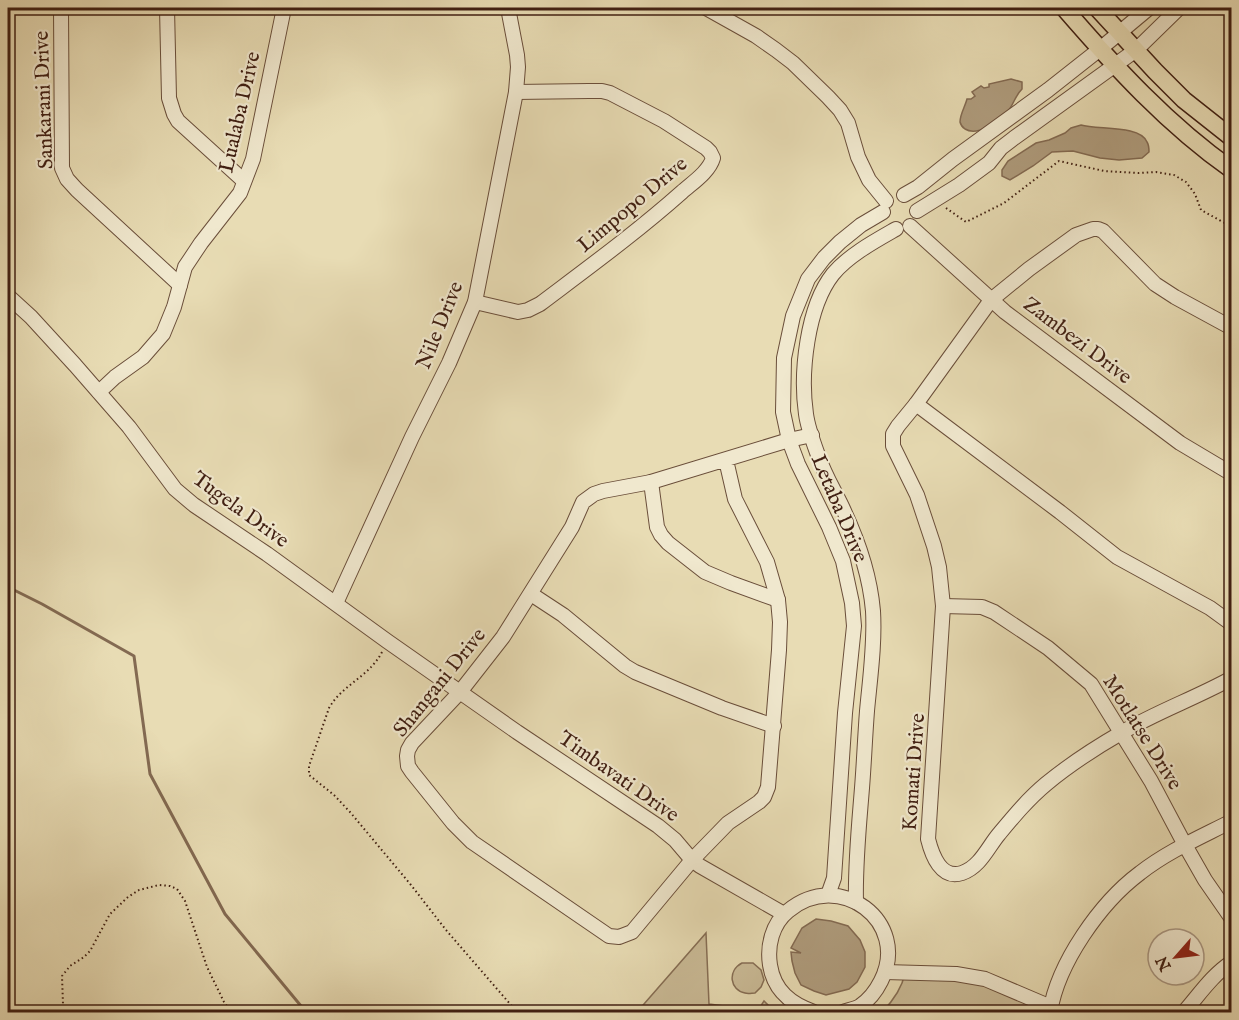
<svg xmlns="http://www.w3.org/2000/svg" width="1239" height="1020" viewBox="0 0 1239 1020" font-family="'IM FELL English',serif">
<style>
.green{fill:#cbbc98;stroke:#866e55;stroke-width:1.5}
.water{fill:#af9c7d;stroke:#836a52;stroke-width:1.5}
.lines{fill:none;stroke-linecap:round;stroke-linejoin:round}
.stream{stroke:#836a52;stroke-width:3}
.minor-casing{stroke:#6a4e3a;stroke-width:16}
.major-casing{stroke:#401f12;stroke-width:19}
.path{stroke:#401f12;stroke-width:2;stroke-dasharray:1.5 3;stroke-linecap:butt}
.minor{stroke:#f0e8ce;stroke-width:14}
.major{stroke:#e8dcb4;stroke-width:16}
.labels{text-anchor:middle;stroke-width:4.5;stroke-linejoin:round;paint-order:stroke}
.street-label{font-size:21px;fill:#401f12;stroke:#f0e8ce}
</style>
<rect width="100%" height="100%" fill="#e8dcb4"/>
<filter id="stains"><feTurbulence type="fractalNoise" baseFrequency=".00333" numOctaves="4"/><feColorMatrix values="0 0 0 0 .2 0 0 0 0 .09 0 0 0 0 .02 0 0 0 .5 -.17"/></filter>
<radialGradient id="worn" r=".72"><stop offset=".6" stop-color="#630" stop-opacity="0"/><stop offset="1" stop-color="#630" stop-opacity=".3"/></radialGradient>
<g class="green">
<path d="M706 933 709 1004 747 1009 757 1012 764 1001 775 1012H637Z"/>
<path d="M742 963H753L761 970 764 980 761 987 755 993C752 993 748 994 745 993 730 990 727 971 742 963Z"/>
<path d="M905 973 967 975 1050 1012H882C892 1002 902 988 905 973Z"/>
</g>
<g class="water">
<path d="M1011 79 1022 82V89C1014 97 1014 105 1007 112 998 121 978 137 965 129 962 127 961 126 960 122 960 114 965 107 967 99H971L975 96 972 92 981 86 984 88 989 87V84Z"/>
<path d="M1081 125C1098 130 1140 125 1147 142 1149 145 1149 149 1149 152L1142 158 1119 160 1100 158 1073 151 1052 152 1033 166 1010 180 1002 176V170L1008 161 1036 143 1049 140 1065 133 1071 128Z"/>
<path d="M816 919 831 921 848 926 860 940 865 952V967L857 982 849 989 826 995 814 991 801 985 795 973 792 961 791 952 801 953 791 948 802 928Z"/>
</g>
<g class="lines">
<path class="stream" d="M8 587 42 604 134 656 150 774 225 914 306 1012"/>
<defs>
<g id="minor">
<path d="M61 8 62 168 67 179 77 190 180 285"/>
<path d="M167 8 169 98 174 114 178 121 244 181"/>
<path d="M706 8 756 36 776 50 793 63 828 97 840 110 848 123 858 157 869 180 886 201"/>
<path d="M904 195 918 187 953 159 1048 90 1100 49 1149 8"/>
<path d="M917 211 959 185 989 163 1001 148 1014 138 1136 50 1179 8"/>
<path d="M910 226 1005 312 1180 443 1232 474"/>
<path d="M8 296 31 317 75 365 129 427 175 489 194 505 267 554 387 641 517 732 658 826 675 840 692 860 700 866 784 914"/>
<path d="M475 302 518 312 528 310 540 304C589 267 637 232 682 192 692 183 709 172 713 158L710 152 706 148 664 121 610 93 602 91H589L516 92"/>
<path d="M1232 328 1175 297 1155 284 1103 231 1098 229H1093L1076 235 1029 269 991 300 916 404 898 426 893 434V446L917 495 934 546 939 567 943 606 928 839C932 855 941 880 962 873 980 867 988 847 999 834 1014 816 1028 799 1046 784 1069 765 1095 748 1121 733 1156 712 1196 698 1232 678"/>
<path d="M99 392 115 377 143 357 163 334 174 307 185 267 201 243 240 193 253 159 284 8"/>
<path d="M916 404 1060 512 1117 557 1210 608 1232 624"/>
<path d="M726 460 735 499 767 562 778 600 780 622 779 650 768 787 764 797 759 802 728 823 692 860 632 932 619 937 609 936 472 842 453 823 412 772 408 766 407 756 408 750 412 743 460 692 503 637 572 527 583 502 594 494 603 491 651 482 789 440 812 435"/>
<path d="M651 482 657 527 661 535 668 543 705 572 731 583 778 600"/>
<path d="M531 594 563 615 625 666 635 672 722 708 774 726"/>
<path d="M336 603 412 437 449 363 475 302 516 92 518 67 517 55 508 8"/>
<path d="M943 606 982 607 994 612 1048 648 1091 684 1151 781 1185 845 1205 880 1232 919"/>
<path d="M828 895 834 878 845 713 854 626 852 603 843 561 829 527 798 464 789 440 783 412 784 358 793 316 808 279 824 258 840 242 861 225 883 212"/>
<path d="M856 902C855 864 859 826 862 788 864 763 865 737 867 711 870 678 875 644 873 611 870 576 859 543 844 511 836 493 825 476 819 458 814 444 808 429 806 414 800 373 807 307 833 274 849 255 875 241 896 229"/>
<path d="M885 972 956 974 985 979 1051 1007"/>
<path d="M814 1012C791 1004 774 991 770 965 767 946 772 924 788 911 839 868 911 922 881 981 876 991 869 1000 860 1006 855 1009 848 1010 843 1012"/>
<path d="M1050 1012C1058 963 1100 903 1140 873 1168 851 1201 837 1232 821"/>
<path d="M1184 1012C1199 995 1212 975 1232 962"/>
</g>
<g id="major">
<path d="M1064 8C1115 67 1168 125 1232 170"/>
<path d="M1097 8 1155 71 1184 100 1232 138"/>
</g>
</defs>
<use href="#minor" class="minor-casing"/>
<use href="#major" class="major-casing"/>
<g class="path">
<path d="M946 208 966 222 1004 203 1059 161 1104 171 1138 173 1156 172 1174 175 1186 182 1195 194 1201 210 1232 227"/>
<path d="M382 652C370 676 342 685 329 708L309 766V775L334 795 350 812 411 885 446 930 517 1012"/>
<path d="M61 1012 63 1004 62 976 70 966 84 957 90 951 110 914 128 897 139 890 159 885 170 886 177 889 185 901 207 967 224 1002 231 1012"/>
</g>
<use href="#minor" class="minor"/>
<use href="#major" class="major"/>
</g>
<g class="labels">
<g class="street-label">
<text transform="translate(43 100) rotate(-92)" y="7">Sankarani Drive</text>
<text transform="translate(239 112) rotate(-77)" y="7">Lualaba Drive</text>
<text transform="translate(632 204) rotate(-40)" y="7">Limpopo Drive</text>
<text transform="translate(439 325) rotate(-68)" y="7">Nile Drive</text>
<text transform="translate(1078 340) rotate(37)" y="7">Zambezi Drive</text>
<text transform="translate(840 508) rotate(67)" y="7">Letaba Drive</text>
<text transform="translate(241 509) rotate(36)" y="7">Tugela Drive</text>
<text transform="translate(439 682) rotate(-51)" y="7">Shangani Drive</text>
<text transform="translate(1143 732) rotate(58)" y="7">Motlatse Drive</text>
<text transform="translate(913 772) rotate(-86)" y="7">Komati Drive</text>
<text transform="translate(619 776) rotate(35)" y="7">Timbavati Drive</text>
</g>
</g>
<rect width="1239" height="1020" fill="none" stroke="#e8dcb4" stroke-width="30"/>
<rect x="9" y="9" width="1221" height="1002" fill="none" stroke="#401f12" stroke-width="3"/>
<rect x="15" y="15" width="1209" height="990" fill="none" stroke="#401f12" stroke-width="1.5"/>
<g transform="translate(1176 957) rotate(242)"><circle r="28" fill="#f0e8ce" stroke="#aa9883" stroke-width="1.5"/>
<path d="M0-4.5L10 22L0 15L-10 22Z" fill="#8f2418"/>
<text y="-9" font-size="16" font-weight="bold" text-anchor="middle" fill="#401f12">N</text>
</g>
<rect width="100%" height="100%" filter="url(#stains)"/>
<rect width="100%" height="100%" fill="url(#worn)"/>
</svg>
